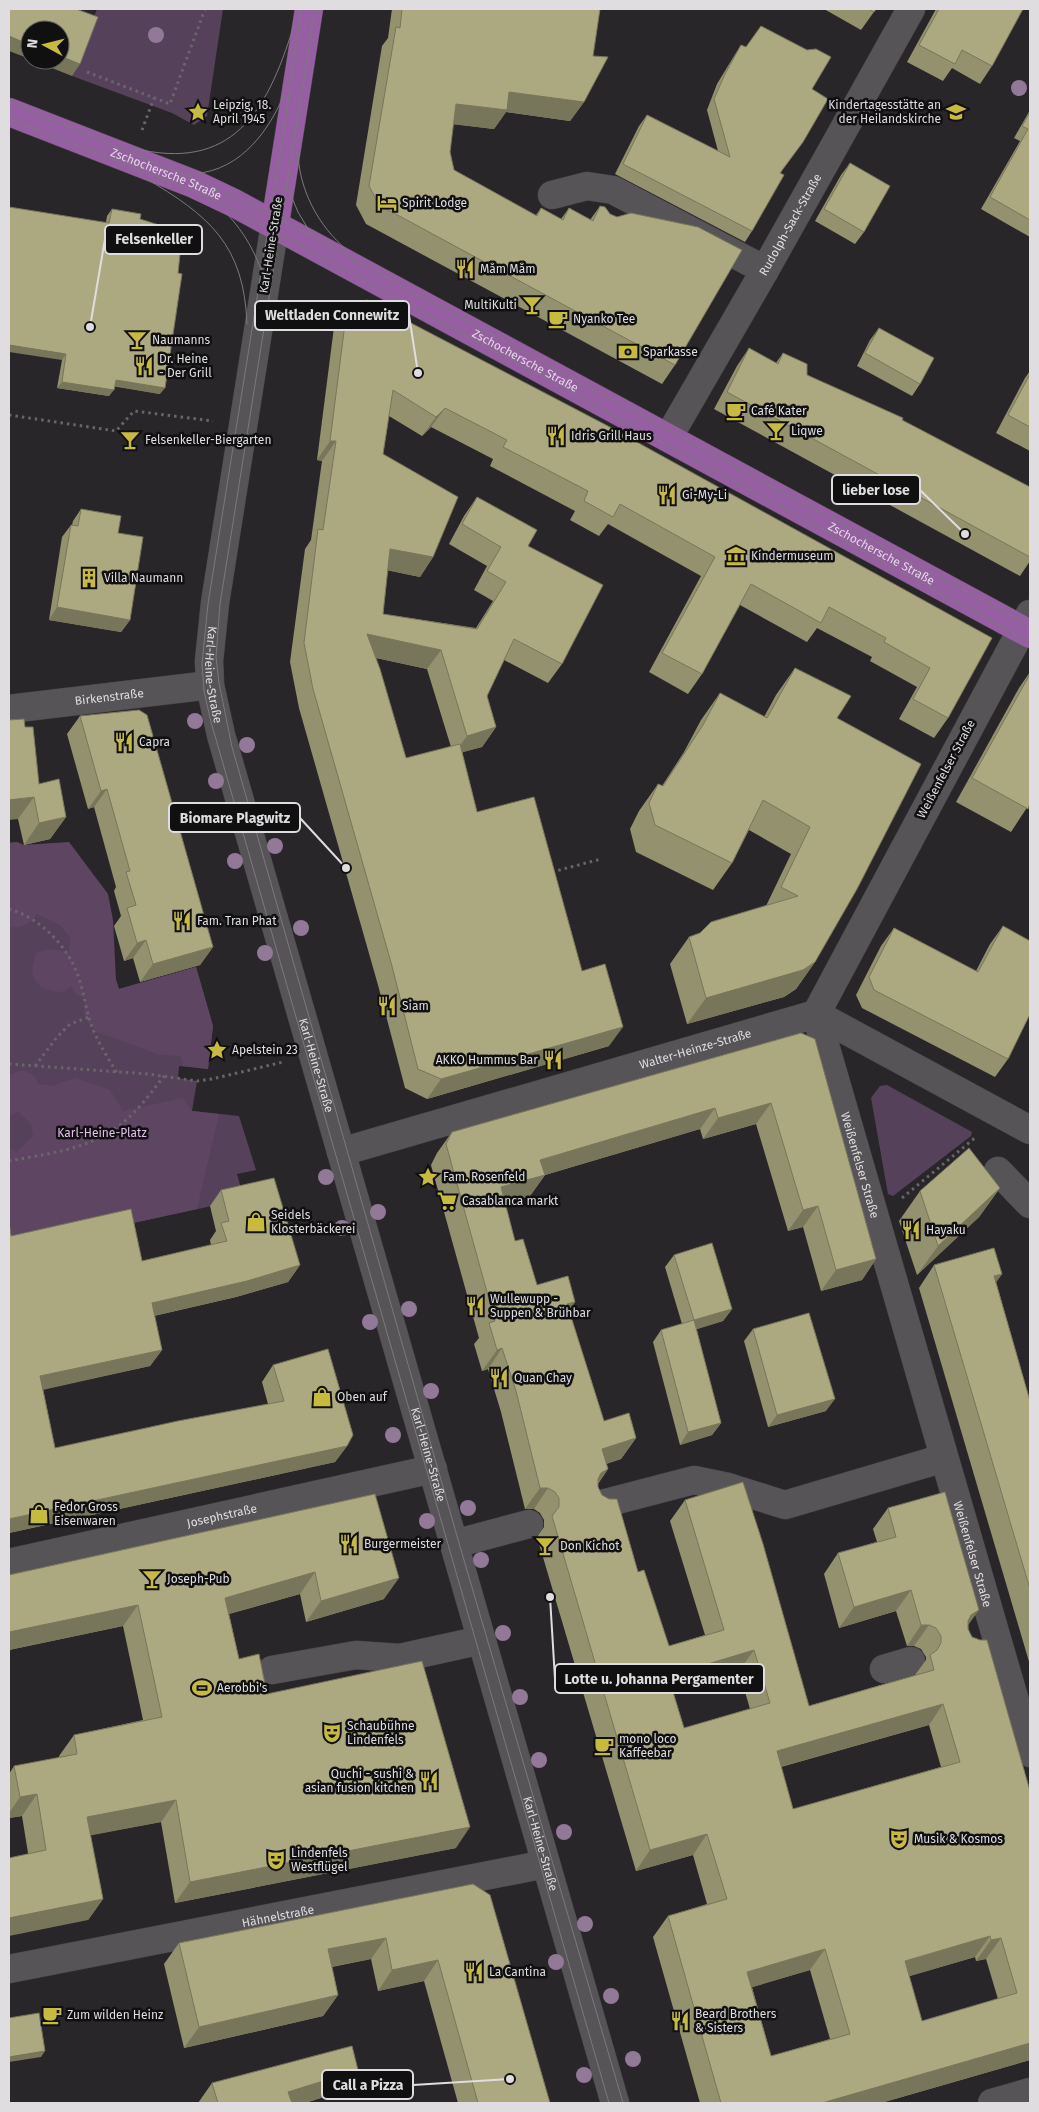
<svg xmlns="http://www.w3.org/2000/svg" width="1039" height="2112" viewBox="0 0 1039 2112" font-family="'Fira Sans',sans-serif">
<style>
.green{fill:#56415a}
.forest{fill:#5e4662}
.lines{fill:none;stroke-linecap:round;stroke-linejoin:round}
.minor-casing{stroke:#474548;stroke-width:29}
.major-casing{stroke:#474548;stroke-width:29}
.path{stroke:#69666a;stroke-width:3;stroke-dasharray:2.5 4;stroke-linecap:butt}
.minor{stroke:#575458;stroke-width:28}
.major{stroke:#965fa1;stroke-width:28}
.tram{stroke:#7c797d;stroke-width:1}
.tree{fill:#927997}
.wall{fill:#94916f;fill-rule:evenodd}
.shaded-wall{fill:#78765a}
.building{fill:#aca981;stroke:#78765a;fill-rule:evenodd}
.labels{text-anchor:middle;stroke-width:5;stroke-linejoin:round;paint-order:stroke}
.poi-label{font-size:12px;fill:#dfdde0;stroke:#111011;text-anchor:start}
.street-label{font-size:12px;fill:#dfdde0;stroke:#111011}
.park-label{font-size:12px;fill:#e8bdf1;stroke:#111011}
.leader{fill:none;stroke:#dfdde0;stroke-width:2}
.callout-dot{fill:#dfdde0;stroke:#111011;stroke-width:2}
.callout{fill:#111011;stroke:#dfdde0;stroke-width:2}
.callout-label{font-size:14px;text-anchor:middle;font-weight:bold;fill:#dfdde0}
</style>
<rect width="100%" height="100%" fill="#29262a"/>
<g class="green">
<path d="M97 9H223L207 116 194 125 172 113 72 76Z"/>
<path d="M17 842 116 980 119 989 196 967 213 1026 208 1069 179 1066 178 1078 197 1081 192 1111 239 1116 256 1170 237 1174 244 1199 9 1250V843Z"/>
<path d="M887 1085 972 1132 971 1136 893 1196 888 1194 871 1098 880 1086Z"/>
</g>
<g class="forest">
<path d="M17 842 24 845 69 842 108 894 113 920 116 980 119 989 196 967 213 1026 208 1069 183 1066 181 1056 160 1055 98 1032C85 1022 80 1013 87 998 79 997 74 994 71 986L64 992C37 992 25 977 37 952L52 949 69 953 70 937 60 925 37 914C29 925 22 928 9 927V843Z"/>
<path d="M23 1070 32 1074 39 1084 51 1086 76 1078 110 1090 123 1111 183 1098 192 1111 219 1114 197 1209 9 1250V1148L17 1152 33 1136 31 1124 18 1111 9 1117V1075Z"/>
</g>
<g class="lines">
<defs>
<g id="minor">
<path d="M552 195 587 186 613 190 765 270"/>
<path id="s1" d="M275 224 215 603 209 661 210 685 221 735 615 2103"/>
<path id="s2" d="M668 438 765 270 911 9"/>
<path id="s3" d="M1030 614 816 1014 1030 1753"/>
<path id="s4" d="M9 709 210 685"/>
<path id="s5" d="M341 1152 816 1014 1030 1130"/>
<path d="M998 1171 1030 1204"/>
<path d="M598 1505 694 1480 728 1487 785 1505 944 1458"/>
<path d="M454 1544 529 1524"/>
<path id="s6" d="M9 1563 433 1469"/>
<path d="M884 1669 911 1661"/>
<path d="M272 1670 356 1655 400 1658 482 1640"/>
<path id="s7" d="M9 1969 546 1864"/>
<path d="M992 2103 1030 2092"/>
</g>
<g id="major">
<path id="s8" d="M9 112 194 184 234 203 1030 634"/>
<path d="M275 224 309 9"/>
</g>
</defs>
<use href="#minor" class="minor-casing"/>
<use href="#major" class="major-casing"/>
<g class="path">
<path d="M87 72 170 104 205 9"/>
<path d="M142 130 154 98"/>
<path d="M9 415 116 431 134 411 213 421"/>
<path d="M552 872 601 859"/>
<path d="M9 909C38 917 66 944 77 973 83 988 85 1005 90 1021 96 1040 107 1056 117 1073"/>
<path d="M9 1064 148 1074 197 1081 212 1079 283 1062"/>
<path d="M35 1066 57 1037 70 1024 89 1017"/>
<path d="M9 1161C45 1154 87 1150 117 1127 136 1114 150 1094 164 1076"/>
<path d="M902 1198 976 1137"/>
</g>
<use href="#minor" class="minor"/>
<use href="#major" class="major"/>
<g class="tram">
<path d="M301 9 283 136 208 604 202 664 204 691 211 722 609 2103"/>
<path d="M315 9 220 604 216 657 219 683 232 747 459 1543 623 2103"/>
<path d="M9 102 102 140 119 149"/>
<path d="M9 119 192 190 233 209 1030 642"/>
<path d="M112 145 196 179 276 217 1030 626"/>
<path d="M133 148C232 173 267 112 293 28"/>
<path d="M298 150C298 188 318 226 347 250"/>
<path d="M186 174C235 175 266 137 284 95"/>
<path d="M145 178C210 216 244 245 247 324"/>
<path d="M288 188 298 212 313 237"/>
<path d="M220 207C240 226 251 244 261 269"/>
</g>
</g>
<g class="tree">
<circle cx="156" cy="35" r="8"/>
<circle cx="1019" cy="88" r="8"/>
<circle cx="195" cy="721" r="8"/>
<circle cx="247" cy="745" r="8"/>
<circle cx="216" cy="781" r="8"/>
<circle cx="275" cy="846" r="8"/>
<circle cx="235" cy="861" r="8"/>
<circle cx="301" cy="928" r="8"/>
<circle cx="265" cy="953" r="8"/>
<circle cx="326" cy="1177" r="8"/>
<circle cx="378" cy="1212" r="8"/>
<circle cx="342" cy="1228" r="8"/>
<circle cx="409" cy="1309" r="8"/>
<circle cx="370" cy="1322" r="8"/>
<circle cx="431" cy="1391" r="8"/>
<circle cx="393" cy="1435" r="8"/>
<circle cx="468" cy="1508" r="8"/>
<circle cx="427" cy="1521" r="8"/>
<circle cx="481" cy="1560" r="8"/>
<circle cx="503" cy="1633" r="8"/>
<circle cx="520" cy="1697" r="8"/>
<circle cx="539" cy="1760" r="8"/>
<circle cx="564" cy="1832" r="8"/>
<circle cx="585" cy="1924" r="8"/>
<circle cx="556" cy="1962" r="8"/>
<circle cx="611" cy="1996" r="8"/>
<circle cx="633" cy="2059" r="8"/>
<circle cx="584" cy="2075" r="8"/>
</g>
<g class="wall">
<path d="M392 9H600L584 102 570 121 506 112 494 129 453 124 450 152 454 170 536 215 541 208 561 219 569 208 590 220 600 206 675 365 662 384 366 224 356 205 382 46 388 38Z"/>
<path d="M824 9H876L861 30Z"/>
<path d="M936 9H1023L992 66 980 84 952 68 943 81 907 62Z"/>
<path d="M741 45 812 89 781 173 752 231 745 242 615 174 639 126 647 115 718 151 707 110 717 84 734 56Z"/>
<path d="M1030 110V237L981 209 1020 141 1014 138Z"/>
<path d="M850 163 864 232 855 244 815 221 841 175Z"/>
<path d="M112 209 140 219 160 394 114 386 109 396 57 388 62 360 106 222 107 216Z"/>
<path d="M347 308 992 638 948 718 934 738 899 719 917 687 870 661 872 657 817 628 807 642 740 605 702 674 688 694 649 672 701 576 608 524 599 536 570 520 575 511 490 466 493 459 431 427 422 436 389 416 383 454 433 557 420 577 387 570 383 614 476 628 493 601 474 590 487 566 449 544 464 516 477 497 528 546 562 664 548 683 504 660 487 696 496 727 482 747 462 752 477 812 582 971 609 1046 427 1099 405 1088 378 985 299 708 290 662 305 549 311 540 322 461 317 460 334 327ZM376 658 427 669 451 747 406 758Z"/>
<path d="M879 328 920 384 912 396 857 366 870 340Z"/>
<path d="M749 348 776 363 783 353 807 375 902 420 1030 487V561L1020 576 714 409 737 366Z"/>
<path d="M1030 371V451L996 433 1025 378Z"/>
<path d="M81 509 118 533 130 620 121 632 49 620 62 537 71 525H72L73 521Z"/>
<path d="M795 668 837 718 815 962 796 989 784 997 687 1024 670 964 689 937 700 933 766 906 791 854 749 830 732 863 713 890 636 852 630 829 639 811 658 784 662 786 684 752 701 720 720 693 764 717 776 695Z"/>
<path d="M1030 672V803L1011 832 956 802 1019 688Z"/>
<path d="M80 716 213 947 200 965 140 982 133 958 124 961 114 926 121 916 114 891 116 887 94 807 88 809 67 734Z"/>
<path d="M25 727 39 784 66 817 50 839 24 845 18 819Z"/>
<path d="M1003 926 1030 941V1016H1029L1008 1059 995 1077 862 1008 856 995 881 946 894 928 976 971 990 944Z"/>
<path d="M801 1033 876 1259 862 1280 821 1291 803 1227 788 1231 756 1124 703 1139 700 1129 545 1175 530 1196 505 1203 515 1241 537 1285 575 1302 569 1311 604 1421 636 1438 621 1459 606 1464 608 1469 598 1484V1487L638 1572 669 1646 705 1635 670 1521 685 1500 809 1706 915 1675 926 1660V1657L921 1649 914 1646H907L896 1611 839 1628 824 1574 838 1553 877 1542 873 1529 888 1508 968 1625 1030 2060 881 2103H700L653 1937 668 1916 707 1904 693 1855 636 1871 537 1537 544 1527V1520L540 1513 534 1509H525L501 1412 488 1369 482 1371 474 1344 479 1338 431 1165 437 1153 452 1132ZM739 1671 750 1709 684 1728 673 1691ZM929 1725 941 1767 793 1809 781 1767ZM975 1957 976 1961 986 1959 998 1999 922 2021 909 1976ZM810 1970 830 2039 771 2056 752 1987Z"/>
<path d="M1000 1188 979 1217 917 1275 899 1221 920 1191Z"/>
<path d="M221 1190 300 1265 288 1282 236 1297 154 1316 162 1350 150 1366 43 1389 55 1448 268 1404 262 1382 273 1365 347 1446 335 1462 9 1533V1222L11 1236 142 1261 211 1245 210 1240 216 1231 210 1206Z"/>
<path d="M674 1255 732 1309 723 1321 696 1329 721 1423 712 1435 680 1445 653 1342 661 1330 682 1324 665 1267Z"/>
<path d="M934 1265 1002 1274 996 1282 1030 1401V1665L919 1288Z"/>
<path d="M753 1329 826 1411 768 1427 744 1341Z"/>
<path d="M375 1494 384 1599 306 1622 300 1594 229 1614 239 1659 267 1694 456 1848 175 1903 161 1822 90 1835 103 1899 88 1920 28 1853 22 1816 9 1818V1774L14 1766 59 1758V1756L74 1735 143 1720 123 1626 9 1650V1575Z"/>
<path d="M473 1884 550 2103H458L424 1981 378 1991 371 1959 332 1967 338 1995 323 2016 184 2048 164 1964 179 1943Z"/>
<path d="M358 2070 343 2091 305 2103H198L212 2083Z"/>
</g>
<g class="shaded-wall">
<path d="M9 36 30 45V59L9 51Z"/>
<path d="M60 56 80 64 72 76 32 60H60Z"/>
<path d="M509 92 584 102 570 121 506 112 494 129 442 123 456 104Z"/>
<path d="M9 345 66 354 62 360 9 352Z"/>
<path d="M116 380 165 388 160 394 111 386Z"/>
<path d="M62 382 114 390 109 396 57 388Z"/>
<path d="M445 408 431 427 422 436 436 417Z"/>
<path d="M330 441H336L322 461 317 460Z"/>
<path d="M390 549 433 557 420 577 376 568Z"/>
<path d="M57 607 130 620 121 632 49 620Z"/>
<path d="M367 634 441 650 427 669 354 653Z"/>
<path d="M496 727 482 747 453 755 467 736Z"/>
<path d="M107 789 94 807 88 809 101 791Z"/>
<path d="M34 797 18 819 9 820V800Z"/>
<path d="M66 817 50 839 24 845 39 823Z"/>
<path d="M146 940 133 958 124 961 137 943Z"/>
<path d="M213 947 200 965 140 982 153 964Z"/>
<path d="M815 962 796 989 784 997 687 1024 706 998Z"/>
<path d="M623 1027 609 1046 427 1099 441 1079Z"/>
<path d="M771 1103 756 1124 703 1139 718 1118Z"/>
<path d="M715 1108 700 1129 545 1175 530 1196 486 1208 501 1187 540 1160Z"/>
<path d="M1000 1188 979 1217 917 1275 938 1246Z"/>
<path d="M818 1206 803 1227 788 1231 803 1210Z"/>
<path d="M876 1259 862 1280 821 1291 836 1270Z"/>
<path d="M300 1265 288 1282 236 1297 140 1319 152 1303Z"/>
<path d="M1002 1274 986 1296 994 1276Z"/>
<path d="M575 1302 561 1323 567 1304Z"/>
<path d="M732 1309 723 1321 685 1333 694 1320Z"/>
<path d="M502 1348 488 1369 482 1371 497 1350Z"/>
<path d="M162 1350 150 1366 29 1393 40 1376Z"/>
<path d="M835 1399 826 1411 768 1427 777 1415Z"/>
<path d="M721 1423 712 1435 680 1445 688 1432Z"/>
<path d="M636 1438 621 1459 587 1470 602 1449Z"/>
<path d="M347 1446 335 1462 9 1533V1519Z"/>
<path d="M608 1469 593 1490 587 1494 601 1473Z"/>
<path d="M540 1488H548L534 1509H525Z"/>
<path d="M315 1572 300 1594 210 1619 225 1598Z"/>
<path d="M399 1578 384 1599 306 1622 321 1601Z"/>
<path d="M911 1590 896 1611 839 1628 854 1607Z"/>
<path d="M138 1605 123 1626 9 1650V1632Z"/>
<path d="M979 1610 964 1631 956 1636 971 1615Z"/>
<path d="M921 1625H929L914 1646H907Z"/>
<path d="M754 1650 739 1671 654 1697 668 1676Z"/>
<path d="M943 1704 929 1725 762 1772 777 1751Z"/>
<path d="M37 1794 22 1816 9 1818V1813L20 1797Z"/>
<path d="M176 1800 161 1822 72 1839 87 1817Z"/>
<path d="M470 1827 456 1848 175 1903 190 1882Z"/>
<path d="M707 1834 693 1855 636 1871 650 1850Z"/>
<path d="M103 1899 88 1920 9 1936V1918Z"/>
<path d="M990 1936 975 1957 890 1982 905 1961Z"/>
<path d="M386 1938 371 1959 313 1970 328 1949Z"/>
<path d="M1001 1938 986 1959 976 1961 991 1940Z"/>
<path d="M825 1949 810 1970 733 1993 747 1972Z"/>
<path d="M438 1960 424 1981 378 1991 392 1970Z"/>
<path d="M338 1995 323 2016 184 2048 199 2027Z"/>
<path d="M1030 2043V2060L881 2103H822Z"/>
<path d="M45 2051 41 2057 9 2062V2057Z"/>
<path d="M358 2070 343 2091 305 2103H281L288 2092Z"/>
</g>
<g class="building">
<path d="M9 9H76L98 17 80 64 60 56V30H30V45L9 36Z"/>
<path d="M402 9H600L593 56 608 57 584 102 509 92 507 110 456 104 450 152 454 170 537 216 541 208 563 220 569 208 593 221 600 206 605 207 610 214 617 217 631 213 698 227 742 250 675 365 379 205 369 186 396 27 400 28Z"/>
<path d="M868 9H876L874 12Z"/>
<path d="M939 9H1023L992 66 962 50 955 64 919 45Z"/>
<path d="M761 26 807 50 816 49 831 57 812 89 828 99 803 142 780 173 784 175 752 231 623 164 647 115 730 157 714 99 725 74 741 45 746 47Z"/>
<path d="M1030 112V220L990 197 1028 129 1022 126Z"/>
<path d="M850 163 890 186 864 232 824 209Z"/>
<path d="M9 207 109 223 112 209 141 214 140 219 159 225 173 238 180 254 178 273 182 274 165 388 116 380 114 390 62 382 66 354 9 345Z"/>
<path d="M367 300 606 425 992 638 948 718 913 699 930 668 884 642 886 638 829 607 821 623 751 584 702 674 662 653 715 557 620 504 613 517 584 501 588 491 503 447 507 440 445 408 436 417 393 390 383 454 458 497 433 557 390 549 383 614 477 629 506 582 487 571 501 547 462 524 477 497 537 530 528 546 603 585 562 664 514 639 487 696 496 727 467 736 441 650 367 634 380 669 406 758 460 744 477 812 534 797 582 971 605 964 623 1027 441 1079 418 1069 392 966 313 689 304 643 318 529 323 530 336 441H330L347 308Z"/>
<path d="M879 328 934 358 920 384 865 353Z"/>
<path d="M749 348 778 364 783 353 807 364V375L903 418 902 420 1030 487V557L727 392Z"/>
<path d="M1030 374V427L1008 415Z"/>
<path d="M81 509 121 516 118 533 143 537 130 620 57 607 71 525 78 526Z"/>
<path d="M795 668 851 696 837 718 921 764 857 889 815 962 803 970 706 998 689 937 700 933 711 922 798 896 781 887 810 827 763 800 732 863 655 825 649 803 658 784 663 786 703 725 720 693 767 718Z"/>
<path d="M1030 674V803L1028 809 972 778Z"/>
<path d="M139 710 147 715 213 947 153 964 146 940 137 943 127 908 136 905 126 872 130 871 107 789 101 791 80 716Z"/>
<path d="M24 719 25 727H33L39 784 59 779 66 817 39 823 34 797 9 800V720Z"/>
<path d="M1003 926 1030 941V1014L1008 1059 874 990 869 977 894 928 978 972Z"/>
<path d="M801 1033 815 1039 876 1259 836 1270 818 1206 803 1210 771 1103 718 1118 715 1108 540 1160 545 1175 501 1187 515 1241 523 1239 537 1285 568 1276 575 1302 567 1304 604 1421 629 1413 636 1438 602 1449 608 1469 601 1473 598 1479V1487L602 1495 609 1499H617L638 1572 644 1570 669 1646 724 1630 685 1500 743 1482 763 1544 809 1706 934 1670 930 1655 937 1650 941 1643V1636L936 1628 929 1625H921L911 1590 854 1607 838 1553 896 1537 888 1508 945 1492 979 1610 971 1615 968 1621V1629L972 1637 980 1640H987L1030 1791V2043L822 2103H721L668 1916 727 1899 707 1834 650 1850 552 1516 559 1507V1498L555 1492 548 1488H540L516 1391 502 1348 497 1350 489 1323 495 1321 446 1144 452 1132ZM754 1650 770 1703 684 1728 668 1676ZM943 1704 960 1762 793 1809 777 1751ZM990 1936 991 1940 1001 1938 1017 1993 922 2021 905 1961ZM825 1949 850 2034 771 2056 747 1972Z"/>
<path d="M969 1148 1000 1188 938 1246 920 1191Z"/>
<path d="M274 1178 300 1265 247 1281 152 1303 162 1350 40 1376 55 1448 178 1421 284 1401 273 1365 328 1349 353 1435 347 1446 9 1519V1222L11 1236 131 1209 142 1261 227 1241 221 1223 229 1221 221 1190Z"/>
<path d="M712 1243 732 1309 694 1320 674 1255Z"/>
<path d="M994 1248 1002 1274 994 1276 1030 1401V1589L934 1265Z"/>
<path d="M809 1313 835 1399 777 1415 753 1329Z"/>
<path d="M694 1320 721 1423 688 1432 661 1330Z"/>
<path d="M375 1494 399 1578 321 1601 315 1572 225 1598 239 1659 259 1654 267 1694 422 1661 470 1827 190 1882 176 1800 87 1817 103 1899 9 1918V1858L46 1850 37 1794 20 1797 14 1766 77 1754 74 1735 162 1717 138 1605 9 1632V1575Z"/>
<path d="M473 1884 490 1895 550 2103H478L438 1960 392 1970 386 1938 328 1949 338 1995 199 2027 179 1943Z"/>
<path d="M39 2013 45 2051 9 2057V2018Z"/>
<path d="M352 2046 358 2070 288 2092 292 2103H218L212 2083Z"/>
</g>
<defs>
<symbol id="sight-bare" viewBox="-9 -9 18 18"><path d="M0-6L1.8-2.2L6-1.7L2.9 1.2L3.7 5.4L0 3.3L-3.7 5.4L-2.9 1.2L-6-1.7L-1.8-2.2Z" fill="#c7bb3b" stroke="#111011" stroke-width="2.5" paint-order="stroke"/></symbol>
<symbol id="school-bare" viewBox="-9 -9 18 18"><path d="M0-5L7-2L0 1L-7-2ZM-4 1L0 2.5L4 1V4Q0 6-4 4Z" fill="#c7bb3b" stroke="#111011" stroke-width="2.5" paint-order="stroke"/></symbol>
<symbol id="hotel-bare" viewBox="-9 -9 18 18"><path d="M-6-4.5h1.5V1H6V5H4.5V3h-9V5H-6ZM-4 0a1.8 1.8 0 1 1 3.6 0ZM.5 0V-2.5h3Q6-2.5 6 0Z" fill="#c7bb3b" stroke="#111011" stroke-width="2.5" paint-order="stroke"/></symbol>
<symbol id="restaurant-bare" viewBox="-9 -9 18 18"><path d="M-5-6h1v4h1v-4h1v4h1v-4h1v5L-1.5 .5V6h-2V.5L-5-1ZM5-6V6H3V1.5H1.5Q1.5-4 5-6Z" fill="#c7bb3b" stroke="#111011" stroke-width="2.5" paint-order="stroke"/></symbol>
<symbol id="bar-bare" viewBox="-9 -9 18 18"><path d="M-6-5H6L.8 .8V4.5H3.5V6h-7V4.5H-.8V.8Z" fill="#c7bb3b" stroke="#111011" stroke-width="2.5" paint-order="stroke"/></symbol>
<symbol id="cafe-bare" viewBox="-9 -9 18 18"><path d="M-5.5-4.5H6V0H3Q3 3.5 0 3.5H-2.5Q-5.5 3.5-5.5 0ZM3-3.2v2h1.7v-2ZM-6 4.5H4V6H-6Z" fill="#c7bb3b" stroke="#111011" stroke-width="2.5" paint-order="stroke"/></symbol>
<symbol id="bank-bare" viewBox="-9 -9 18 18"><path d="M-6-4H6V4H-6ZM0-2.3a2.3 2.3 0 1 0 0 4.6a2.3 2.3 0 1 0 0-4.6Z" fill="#c7bb3b" stroke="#111011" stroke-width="2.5" paint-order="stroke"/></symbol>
<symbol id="museum-bare" viewBox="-9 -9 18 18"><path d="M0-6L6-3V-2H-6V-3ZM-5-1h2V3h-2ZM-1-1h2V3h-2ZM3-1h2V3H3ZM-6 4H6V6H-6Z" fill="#c7bb3b" stroke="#111011" stroke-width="2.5" paint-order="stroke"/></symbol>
<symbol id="building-bare" viewBox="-9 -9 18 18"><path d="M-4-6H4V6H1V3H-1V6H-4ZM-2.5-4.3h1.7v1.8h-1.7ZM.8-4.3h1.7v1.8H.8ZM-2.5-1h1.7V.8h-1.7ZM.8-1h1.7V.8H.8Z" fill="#c7bb3b" stroke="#111011" stroke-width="2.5" paint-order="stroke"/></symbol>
<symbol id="supermarket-bare" viewBox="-9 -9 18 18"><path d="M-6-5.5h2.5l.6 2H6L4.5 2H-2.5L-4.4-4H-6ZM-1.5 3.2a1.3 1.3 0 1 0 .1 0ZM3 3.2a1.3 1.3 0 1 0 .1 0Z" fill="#c7bb3b" stroke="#111011" stroke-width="2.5" paint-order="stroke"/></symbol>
<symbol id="shop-bare" viewBox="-9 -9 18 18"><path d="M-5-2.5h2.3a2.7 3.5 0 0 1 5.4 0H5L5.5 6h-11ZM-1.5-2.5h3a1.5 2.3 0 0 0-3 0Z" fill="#c7bb3b" stroke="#111011" stroke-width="2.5" paint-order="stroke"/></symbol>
<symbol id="stadium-bare" viewBox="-9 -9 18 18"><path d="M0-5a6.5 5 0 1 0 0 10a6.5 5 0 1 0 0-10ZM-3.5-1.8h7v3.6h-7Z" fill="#c7bb3b" stroke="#111011" stroke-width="2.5" paint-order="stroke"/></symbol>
<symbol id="theatre-bare" viewBox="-9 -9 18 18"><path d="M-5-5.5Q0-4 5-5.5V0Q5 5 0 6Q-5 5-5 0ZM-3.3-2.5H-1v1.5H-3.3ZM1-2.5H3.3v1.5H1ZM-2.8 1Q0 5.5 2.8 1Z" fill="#c7bb3b" stroke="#111011" stroke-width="2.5" paint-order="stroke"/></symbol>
</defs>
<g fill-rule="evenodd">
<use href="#sight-bare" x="184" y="98" width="28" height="28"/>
<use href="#school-bare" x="942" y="98" width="28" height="28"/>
<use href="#hotel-bare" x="373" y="189" width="28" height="28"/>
<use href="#restaurant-bare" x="451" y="255" width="28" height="28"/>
<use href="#bar-bare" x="518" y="291" width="28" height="28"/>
<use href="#cafe-bare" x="544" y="305" width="28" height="28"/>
<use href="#bar-bare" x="123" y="326" width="28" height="28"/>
<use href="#bank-bare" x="614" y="338" width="28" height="28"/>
<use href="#restaurant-bare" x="130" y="352" width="28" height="28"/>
<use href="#cafe-bare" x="722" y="397" width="28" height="28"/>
<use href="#bar-bare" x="762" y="417" width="28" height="28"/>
<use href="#restaurant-bare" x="542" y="422" width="28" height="28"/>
<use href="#bar-bare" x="116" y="426" width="28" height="28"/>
<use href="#restaurant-bare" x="653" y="481" width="28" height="28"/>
<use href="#museum-bare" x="722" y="542" width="28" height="28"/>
<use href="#building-bare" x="75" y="564" width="28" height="28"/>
<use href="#restaurant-bare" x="110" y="728" width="28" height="28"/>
<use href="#restaurant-bare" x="168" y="907" width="28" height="28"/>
<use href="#restaurant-bare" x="373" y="992" width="28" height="28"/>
<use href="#sight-bare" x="203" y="1036" width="28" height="28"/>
<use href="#restaurant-bare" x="539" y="1046" width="28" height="28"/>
<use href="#sight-bare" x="414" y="1163" width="28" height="28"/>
<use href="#supermarket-bare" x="433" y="1187" width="28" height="28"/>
<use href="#shop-bare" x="242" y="1208" width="28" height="28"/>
<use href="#restaurant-bare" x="897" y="1216" width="28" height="28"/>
<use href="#restaurant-bare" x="461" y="1292" width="28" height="28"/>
<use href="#restaurant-bare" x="485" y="1364" width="28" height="28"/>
<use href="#shop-bare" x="308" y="1383" width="28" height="28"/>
<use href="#shop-bare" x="25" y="1500" width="28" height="28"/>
<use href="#restaurant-bare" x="335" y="1530" width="28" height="28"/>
<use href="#bar-bare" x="531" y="1532" width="28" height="28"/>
<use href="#bar-bare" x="138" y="1565" width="28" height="28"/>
<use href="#stadium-bare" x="188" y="1674" width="28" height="28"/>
<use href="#theatre-bare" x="318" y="1719" width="28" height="28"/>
<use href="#cafe-bare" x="590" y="1732" width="28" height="28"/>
<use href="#restaurant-bare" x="415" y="1767" width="28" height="28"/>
<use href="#theatre-bare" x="885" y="1825" width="28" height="28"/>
<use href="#theatre-bare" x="262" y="1846" width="28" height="28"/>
<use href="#restaurant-bare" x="460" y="1958" width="28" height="28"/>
<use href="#cafe-bare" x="38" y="2001" width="28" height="28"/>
<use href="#restaurant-bare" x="666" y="2007" width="28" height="28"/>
</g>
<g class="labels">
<g class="poi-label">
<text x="213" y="109">Leipzig, 18.<tspan x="213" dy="14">April 1945</tspan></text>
<text x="941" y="109" text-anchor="end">Kindertagesstätte an<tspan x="941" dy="14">der Heilandskirche</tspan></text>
<text x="402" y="207">Spirit Lodge</text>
<text x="480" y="273">Măm Măm</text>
<text x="517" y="309" text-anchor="end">MultiKulti</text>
<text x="573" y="323">Nyanko Tee</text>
<text x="152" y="344">Naumanns</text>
<text x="643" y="356">Sparkasse</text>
<text x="159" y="363">Dr. Heine<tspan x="159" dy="14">- Der Grill</tspan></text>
<text x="751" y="415">Café Kater</text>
<text x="791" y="435">Liqwe</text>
<text x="571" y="440">Idris Grill Haus</text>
<text x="145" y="444">Felsenkeller-Biergarten</text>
<text x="682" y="499">Gi-My-Li</text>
<text x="751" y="560">Kindermuseum</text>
<text x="104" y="582">Villa Naumann</text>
<text x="139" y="746">Capra</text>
<text x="197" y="925">Fam. Tran Phat</text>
<text x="402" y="1010">Siam</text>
<text x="232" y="1054">Apelstein 23</text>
<text x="538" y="1064" text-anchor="end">AKKO Hummus Bar</text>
<text x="443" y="1181">Fam. Rosenfeld</text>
<text x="462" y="1205">Casablanca markt</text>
<text x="271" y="1219">Seidels<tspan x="271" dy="14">Klosterbäckerei</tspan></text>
<text x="926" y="1234">Hayaku</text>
<text x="490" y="1303">Wullewupp -<tspan x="490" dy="14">Suppen &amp; Brühbar</tspan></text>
<text x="514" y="1382">Quan Chay</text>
<text x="337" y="1401">Oben auf</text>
<text x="54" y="1511">Fedor Gross<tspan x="54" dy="14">Eisenwaren</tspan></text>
<text x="364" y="1548">Burgermeister</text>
<text x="560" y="1550">Don Kichot</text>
<text x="167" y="1583">Joseph-Pub</text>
<text x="217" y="1692">Aerobbi's</text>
<text x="347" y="1730">Schaubühne<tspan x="347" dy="14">Lindenfels</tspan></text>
<text x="619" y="1743">mono loco<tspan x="619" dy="14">Kaffeebar</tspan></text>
<text x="414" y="1778" text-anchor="end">Quchi - sushi &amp;<tspan x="414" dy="14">asian fusion kitchen</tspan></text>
<text x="914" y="1843">Musik &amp; Kosmos</text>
<text x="291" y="1857">Lindenfels<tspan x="291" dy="14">Westflügel</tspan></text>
<text x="489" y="1976">La Cantina</text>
<text x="695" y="2018">Beard Brothers<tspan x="695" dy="14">&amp; Sisters</tspan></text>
<text x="67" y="2019">Zum wilden Heinz</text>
</g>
<g class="street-label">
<text dy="4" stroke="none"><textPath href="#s8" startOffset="169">Zschochersche Straße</textPath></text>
<text dy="4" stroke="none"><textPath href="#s2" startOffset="246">Rudolph-Sack-Straße</textPath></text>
<text transform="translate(271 245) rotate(-81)" y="4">Karl-Heine-Straße</text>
<text dy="4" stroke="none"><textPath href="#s8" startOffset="574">Zschochersche Straße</textPath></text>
<text dy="4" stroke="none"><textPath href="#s8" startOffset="979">Zschochersche Straße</textPath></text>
<text dy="4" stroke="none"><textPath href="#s1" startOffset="456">Karl-Heine-Straße</textPath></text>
<text dy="4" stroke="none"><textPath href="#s4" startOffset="101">Birkenstraße</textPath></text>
<text transform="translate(946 769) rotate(-62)" y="4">Weißenfelser Straße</text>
<text dy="4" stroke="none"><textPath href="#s5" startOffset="369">Walter-Heinze-Straße</textPath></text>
<text dy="4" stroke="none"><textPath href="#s1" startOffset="861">Karl-Heine-Straße</textPath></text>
<text dy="4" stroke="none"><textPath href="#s3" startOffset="611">Weißenfelser Straße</textPath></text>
<text dy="4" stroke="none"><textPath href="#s1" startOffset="1266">Karl-Heine-Straße</textPath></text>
<text dy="4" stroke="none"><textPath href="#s6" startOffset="218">Josephstraße</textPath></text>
<text dy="4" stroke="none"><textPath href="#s3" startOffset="1016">Weißenfelser Straße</textPath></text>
<text dy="4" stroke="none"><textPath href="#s1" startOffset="1671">Karl-Heine-Straße</textPath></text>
<text dy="4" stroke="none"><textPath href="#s7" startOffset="274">Hähnelstraße</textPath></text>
</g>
<g class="park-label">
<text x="102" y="1137">Karl-Heine-Platz</text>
</g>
</g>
<path class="leader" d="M90 327L105 239M418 373L409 315M965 534L920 490M346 868L300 818M550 1597L555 1679M510 2079L413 2085"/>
<g class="callout-dot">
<circle cx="90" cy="327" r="5"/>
<circle cx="418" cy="373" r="5"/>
<circle cx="965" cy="534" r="5"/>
<circle cx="346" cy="868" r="5"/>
<circle cx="550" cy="1597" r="5"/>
<circle cx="510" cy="2079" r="5"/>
</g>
<g class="callout">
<rect x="105" y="225" width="97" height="29" rx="5"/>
<rect x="255" y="301" width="154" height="29" rx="5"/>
<rect x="832" y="475" width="88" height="29" rx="5"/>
<rect x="169" y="803" width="131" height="29" rx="5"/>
<rect x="555" y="1664" width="209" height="29" rx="5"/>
<rect x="322" y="2070" width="91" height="29" rx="5"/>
</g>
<g class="callout-label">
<text x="154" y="244">Felsenkeller</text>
<text x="332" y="320">Weltladen Connewitz</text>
<text x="876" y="495">lieber lose</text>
<text x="235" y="823">Biomare Plagwitz</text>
<text x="659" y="1684">Lotte u. Johanna Pergamenter</text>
<text x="368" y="2090">Call a Pizza</text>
</g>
<rect width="1039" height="2112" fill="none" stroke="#dfdde0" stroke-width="20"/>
<g transform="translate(45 45) rotate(277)"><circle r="24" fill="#111011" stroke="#636264"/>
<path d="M0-4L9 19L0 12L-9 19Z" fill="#c7bb3b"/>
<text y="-8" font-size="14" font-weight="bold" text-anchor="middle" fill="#dfdde0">N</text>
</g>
</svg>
